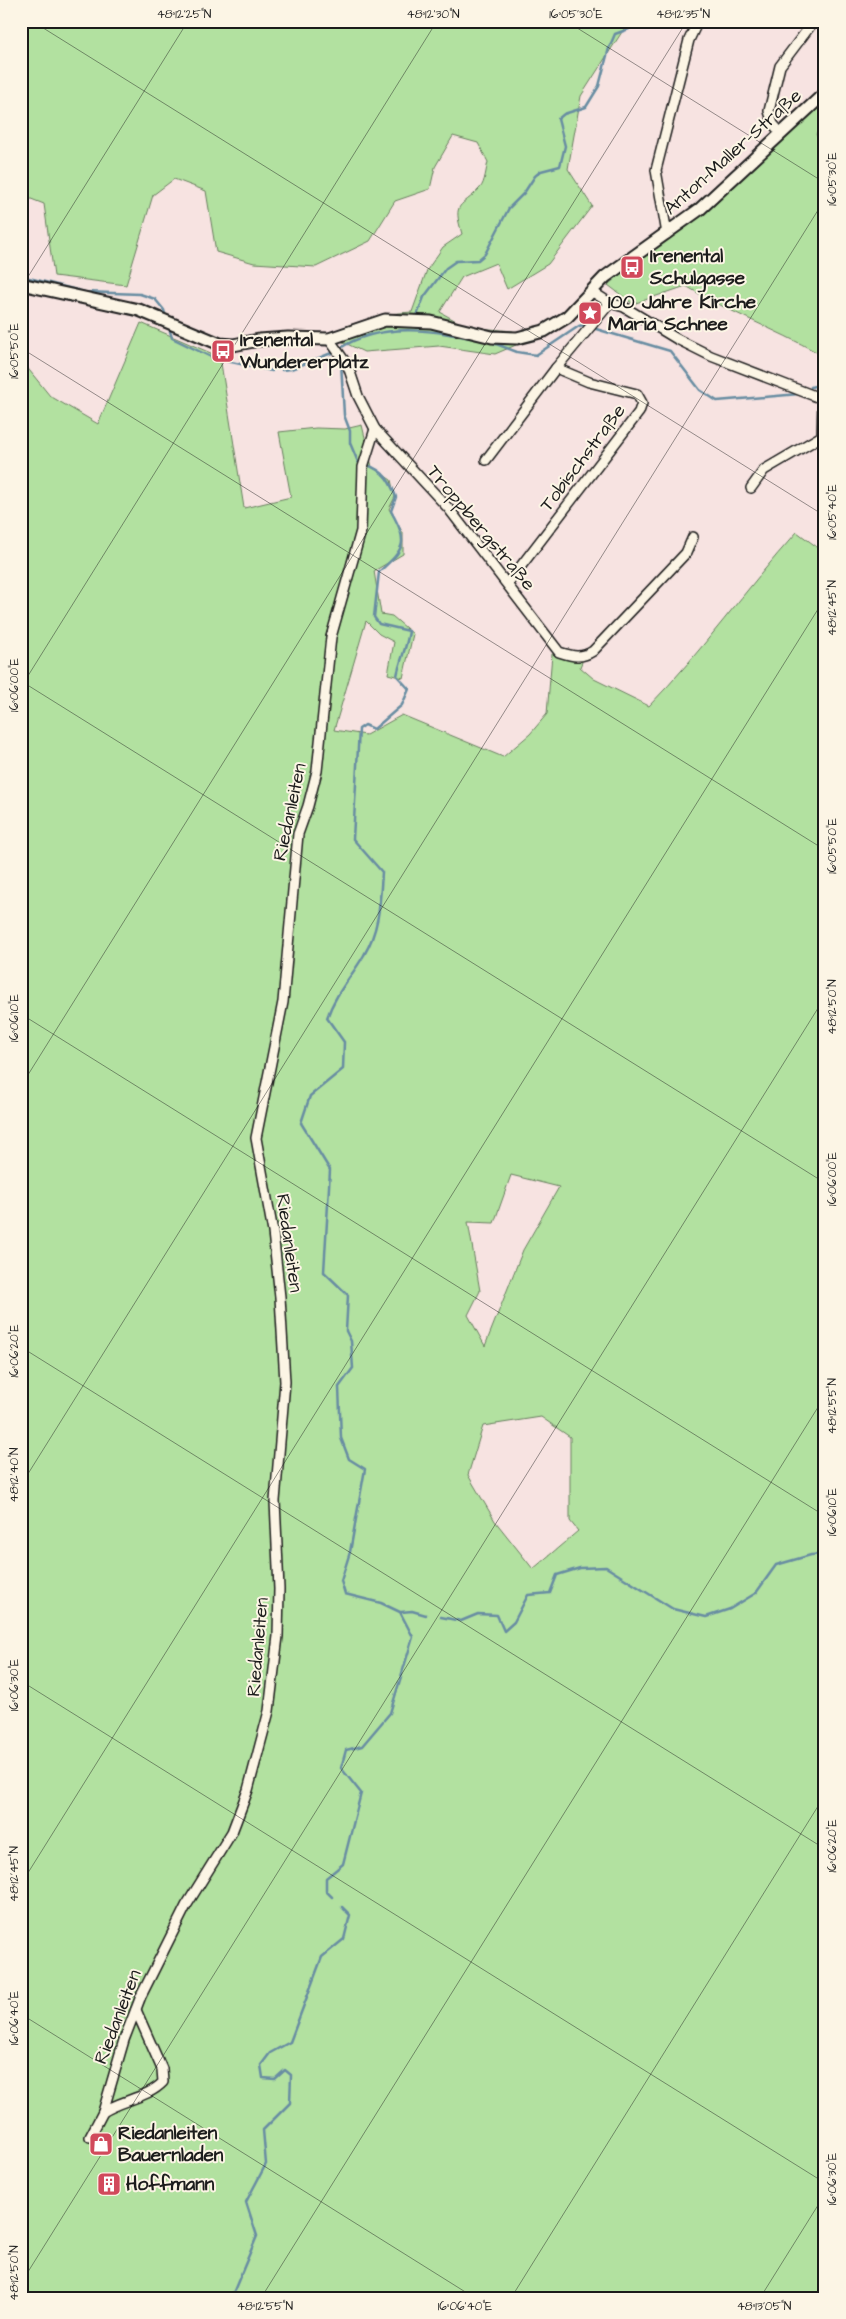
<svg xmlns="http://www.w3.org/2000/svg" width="846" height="2319" font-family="'Architects Daughter',sans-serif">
<rect width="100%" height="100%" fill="#f7e3e1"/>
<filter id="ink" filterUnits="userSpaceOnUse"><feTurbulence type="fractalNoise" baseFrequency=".02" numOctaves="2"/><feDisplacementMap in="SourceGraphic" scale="10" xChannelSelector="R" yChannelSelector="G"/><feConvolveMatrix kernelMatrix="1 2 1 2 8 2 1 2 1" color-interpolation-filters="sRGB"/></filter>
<g filter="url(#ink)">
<g fill="#b2e1a0" stroke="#677e5e" fill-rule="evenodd">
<path d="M21,21H629L581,96L568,169L592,206L548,264L507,289L496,263L462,277L440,312L467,327L513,331L516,345L495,354L439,346L364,352L328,335L387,314L412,312L427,270L443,247L462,234C452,200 461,209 480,188C485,183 486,169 488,162L478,143L453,136L435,167L430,189L395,201L370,241L316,267L254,263L216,252L206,191L174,179L153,195L126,285L54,276L44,204L21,195Z"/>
<path d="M825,84V124L816,134L825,155V392L818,394V353C775,329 728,312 686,286L633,304L608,285Z"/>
<path d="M141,323L220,357L244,508L291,497L279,432L316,428L345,429L362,425L372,467L391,480L395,497L389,509L403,533V554L374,571L381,614L392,616L413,634L403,678L388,674L394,642L379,634L366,621L334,730L366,735L402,715L503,757L530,734L547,714L552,654L582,662L580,667L594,679L649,706C702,652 746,588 797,532L825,553V2298H21V360L50,396L98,424ZM511,1175L559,1187L523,1250L485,1346L468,1315L480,1291L468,1222L494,1223ZM541,1417L570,1437V1521L578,1531L533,1569L495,1521L468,1475L483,1426Z"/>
</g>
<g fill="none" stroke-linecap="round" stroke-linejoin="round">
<g stroke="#688da2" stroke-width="2.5">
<polyline points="21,276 85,292 140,294 155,299 164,310 166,318"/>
<polyline points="416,318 424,297 446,268 456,261 478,260 485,254 509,208 524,193 535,176 541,171 560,166 565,146 558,119 564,114 586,107 599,86 609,48 615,34 629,29 634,21"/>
<polyline points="169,328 172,338 213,358 272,371"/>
<polyline points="596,329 670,351 700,390 717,401 799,394"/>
<polyline points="491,342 517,352 536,355 579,326 587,324"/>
<path d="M339,349C383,320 437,331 486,341"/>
<polyline points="282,370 291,369 334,352"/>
<polyline points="811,387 825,383"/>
<polyline points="401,1612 412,1611 426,1615"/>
<polyline points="441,1617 461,1621 478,1614 497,1615 504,1631 514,1622 528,1595 550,1593 557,1575 580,1568 606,1567 673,1609 706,1617 730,1609 756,1593 776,1565 811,1555 825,1554"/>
<path d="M332,1897L326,1891V1878L343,1864L361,1793L341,1768L346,1750L362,1746L390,1713L413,1637L400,1612L381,1603L345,1594L341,1581L350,1552L365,1469L349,1459L341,1438L339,1387L353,1368L351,1341L346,1331L348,1295L324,1272L330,1170L301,1123L310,1096L343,1069L344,1042L327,1018C335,994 352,976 364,955C380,929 380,901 382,872L353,839L359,729L365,725L374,729L402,705L409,689L397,676C400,660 407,647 409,631L379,624L374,617L379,572C405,548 409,544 391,511L396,497C388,475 380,468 358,462L350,443V431L344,415L341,362"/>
<polyline points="231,2298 257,2236 246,2202 266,2164 263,2130 290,2103 291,2075 285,2070 275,2079 263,2078 261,2065 270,2053 290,2042 322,1957 344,1939 350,1915 342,1907"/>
</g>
<g stroke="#1c1c1c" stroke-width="12">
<g id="minor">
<polyline points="781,133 773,124 769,111 780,66 814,21"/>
<polyline points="667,234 656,170 689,40 698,21"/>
<polyline points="591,291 610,303 624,307 677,339 711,356 825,400"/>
<path d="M329,339L348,366L358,396L375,429L449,509L559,652C572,656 581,659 593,651L686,553L693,537"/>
<polyline points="486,460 556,368"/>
<polyline points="751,488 764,470 822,436 823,399"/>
<polyline points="508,583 639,412 642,403 637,394 589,382 556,368 610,303"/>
<path d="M103,2112C121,2100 148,2098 163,2082L162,2069L136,2010"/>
<polyline points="90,2137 103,2112 124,2040 141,1996 186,1906 232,1832 248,1790 269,1711 278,1636 279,1589 275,1501 285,1382 280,1297 273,1232 256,1138 283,1002 298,834 308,806 317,771 331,637 361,531 363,467 375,429"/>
</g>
</g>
<g stroke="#1c1c1c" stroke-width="15">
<polyline id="tertiary" points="21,284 139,310 220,344 233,345 259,340 288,338 329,339 385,320 431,322 492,337 517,338 544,331 567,317 605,277 700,209 825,93"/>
</g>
<use href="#minor" stroke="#fcf5e5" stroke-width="9"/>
<use href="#tertiary" stroke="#fcf5e5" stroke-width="11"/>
</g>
</g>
<path fill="none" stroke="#1c1c1c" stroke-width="1" stroke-opacity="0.45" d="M32,21L825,516M566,21L825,183M21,288L188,21M21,348L825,850M21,681L825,1183M21,687L437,21M21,1014L825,1516M21,1086L687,21M21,1347L825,1849M21,1485L825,199M21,1681L825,2183M21,1884L825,598M21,2014L475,2298M21,2283L825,997M261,2298L825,1396M511,2298L825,1795M760,2298L825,2194"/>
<defs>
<g id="bus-square" transform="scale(1.25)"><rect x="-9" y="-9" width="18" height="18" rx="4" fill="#d1495b" stroke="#fcf5e5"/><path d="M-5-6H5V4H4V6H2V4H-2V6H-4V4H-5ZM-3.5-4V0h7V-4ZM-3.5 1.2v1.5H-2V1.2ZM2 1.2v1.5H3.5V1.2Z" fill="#fff"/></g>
<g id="sight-square" transform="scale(1.25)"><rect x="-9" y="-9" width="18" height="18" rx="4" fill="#d1495b" stroke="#fcf5e5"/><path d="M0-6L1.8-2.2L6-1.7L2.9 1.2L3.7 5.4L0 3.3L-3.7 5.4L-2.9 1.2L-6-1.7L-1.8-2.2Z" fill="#fff"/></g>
<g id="shop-square" transform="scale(1.25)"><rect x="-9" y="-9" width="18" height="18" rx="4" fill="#d1495b" stroke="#fcf5e5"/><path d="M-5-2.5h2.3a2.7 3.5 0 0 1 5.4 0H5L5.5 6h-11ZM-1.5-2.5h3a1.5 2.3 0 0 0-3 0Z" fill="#fff"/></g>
<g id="building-square" transform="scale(1.25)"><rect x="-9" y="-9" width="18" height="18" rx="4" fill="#d1495b" stroke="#fcf5e5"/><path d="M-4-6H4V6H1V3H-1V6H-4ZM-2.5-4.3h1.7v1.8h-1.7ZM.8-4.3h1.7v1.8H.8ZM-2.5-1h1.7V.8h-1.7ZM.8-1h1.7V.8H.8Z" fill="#fff"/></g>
</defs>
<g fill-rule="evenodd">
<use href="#bus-square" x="632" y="267"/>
<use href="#sight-square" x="590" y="313"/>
<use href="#bus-square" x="223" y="351"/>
<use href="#shop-square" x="101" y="2144"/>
<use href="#building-square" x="109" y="2184"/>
</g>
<g text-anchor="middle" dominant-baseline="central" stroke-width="4" stroke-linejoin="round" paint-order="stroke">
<g font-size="19" fill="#1c1c1c" stroke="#fcf5e5">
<text transform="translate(733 152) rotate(-42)">Anton-Maller-Straße</text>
<text transform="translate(583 458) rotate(-53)">Tobischstraße</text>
<text transform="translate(481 528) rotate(50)">Troppbergstraße</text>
<text transform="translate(290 812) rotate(-78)">Riedanleiten</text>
<text transform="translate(289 1243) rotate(82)">Riedanleiten</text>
<text transform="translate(258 1647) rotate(-85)">Riedanleiten</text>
<text transform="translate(118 2017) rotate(-69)">Riedanleiten</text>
</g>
<g font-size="19" font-weight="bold" fill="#1c1c1c" stroke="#fcf5e5" text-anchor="start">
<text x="650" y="256">Irenental<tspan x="650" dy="22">Schulgasse</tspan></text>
<text x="608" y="302">100 Jahre Kirche<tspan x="608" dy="22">Maria Schnee</tspan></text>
<text x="240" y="340">Irenental<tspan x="240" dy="22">Wundererplatz</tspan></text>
<text x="118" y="2133">Riedanleiten<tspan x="118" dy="22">Bauernladen</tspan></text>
<text x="126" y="2184">Hoffmann</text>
</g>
</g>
<rect width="846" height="2319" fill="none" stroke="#fcf5e5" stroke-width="55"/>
<rect x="28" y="28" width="790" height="2264" fill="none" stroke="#1c1c1c" stroke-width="2"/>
<g font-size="12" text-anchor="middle" fill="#1c1c1c">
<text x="184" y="18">48°12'25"N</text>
<text x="433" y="18">48°12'30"N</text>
<text x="576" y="18">16°05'30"E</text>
<text x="683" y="18">48°12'35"N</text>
<text transform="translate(832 179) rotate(-90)" y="4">16°05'30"E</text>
<text transform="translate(14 351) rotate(-90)" y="4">16°05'50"E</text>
<text transform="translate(832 512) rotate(-90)" y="4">16°05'40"E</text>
<text transform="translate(832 608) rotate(-90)" y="4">48°12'45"N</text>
<text transform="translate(14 685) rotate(-90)" y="4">16°06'00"E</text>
<text transform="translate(832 846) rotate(-90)" y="4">16°05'50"E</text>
<text transform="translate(832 1007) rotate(-90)" y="4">48°12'50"N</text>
<text transform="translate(14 1018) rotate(-90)" y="4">16°06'10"E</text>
<text transform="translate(832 1179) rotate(-90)" y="4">16°06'00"E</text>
<text transform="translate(14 1351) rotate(-90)" y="4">16°06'20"E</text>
<text transform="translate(832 1406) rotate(-90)" y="4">48°12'55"N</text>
<text transform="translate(14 1475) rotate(-90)" y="4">48°12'40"N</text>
<text transform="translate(832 1512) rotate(-90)" y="4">16°06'10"E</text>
<text transform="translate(14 1685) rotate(-90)" y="4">16°06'30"E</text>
<text transform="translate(832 1846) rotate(-90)" y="4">16°06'20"E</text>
<text transform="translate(14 1874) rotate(-90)" y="4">48°12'45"N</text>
<text transform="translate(14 2018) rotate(-90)" y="4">16°06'40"E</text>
<text transform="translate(832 2179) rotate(-90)" y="4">16°06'30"E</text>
<text transform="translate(14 2273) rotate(-90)" y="4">48°12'50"N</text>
<text x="265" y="2310">48°12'55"N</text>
<text x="465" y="2310">16°06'40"E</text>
<text x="764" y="2310">48°13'05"N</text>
</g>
</svg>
